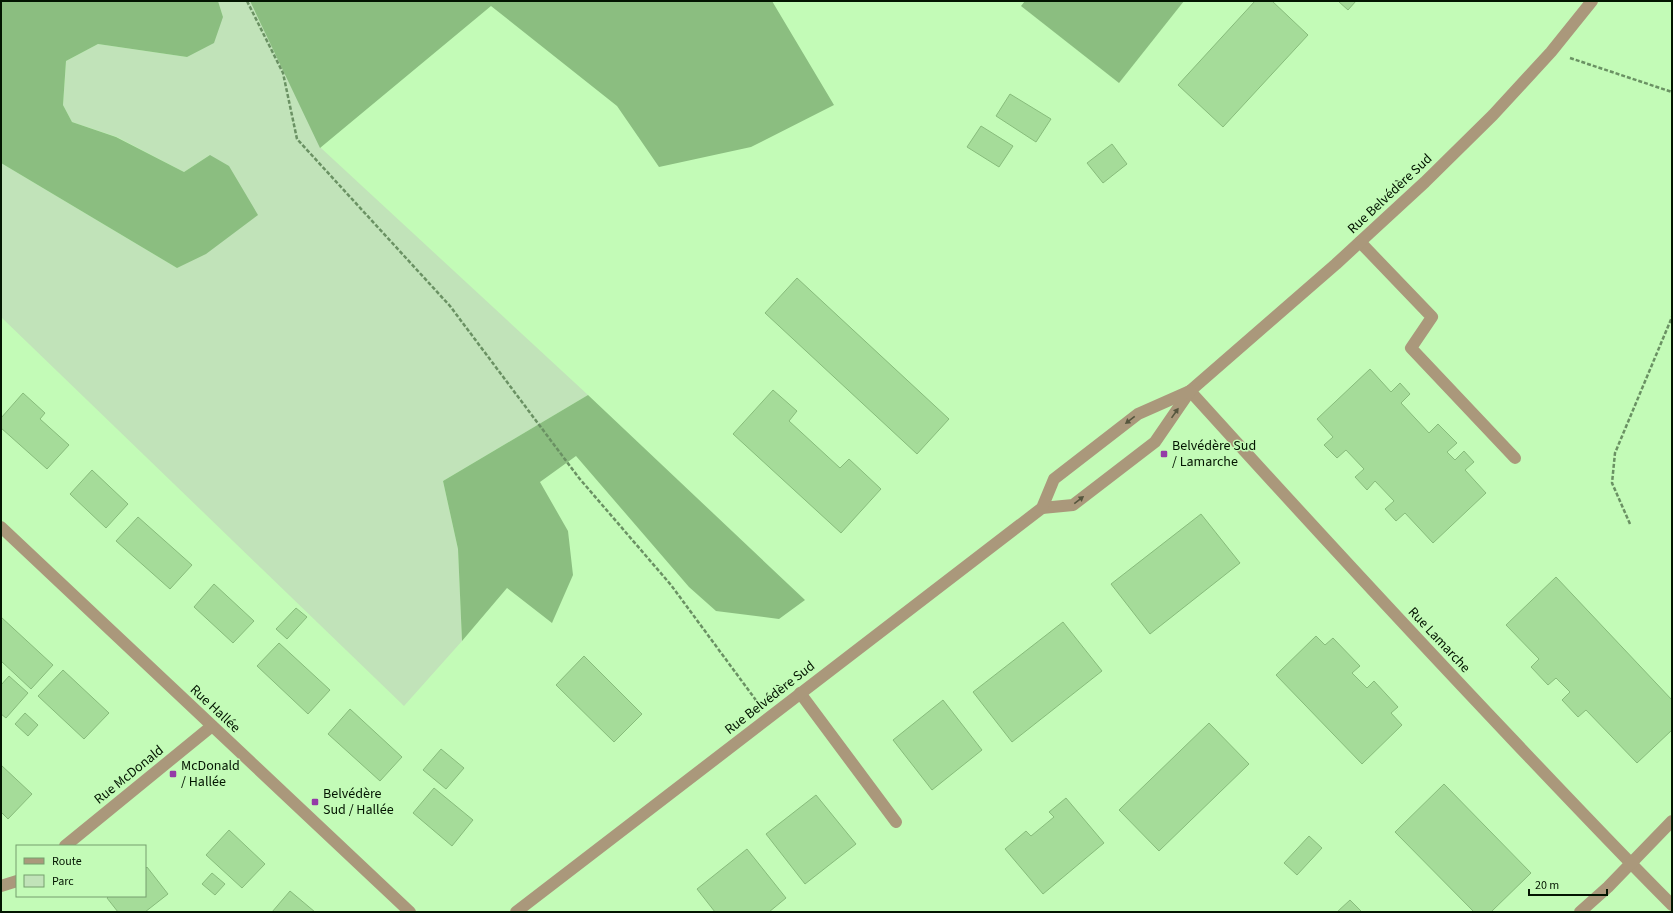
<svg xmlns="http://www.w3.org/2000/svg" width="1673" height="913" font-family="'Source Sans 3',sans-serif">
<rect width="100%" height="100%" fill="#c3fbb7"/>
<polygon fill="#c1e3b9" points="218,1 250,1 321,148 588,395 443,481 458,549 462,641 404,706 1,317 1,163 177,268 210,155 184,172 117,137 72,122 63,105 66,61 98,44 187,57 223,17"/>
<g fill="#8bbe80">
<polygon points="1,1 218,1 223,17 214,43 187,57 98,44 66,61 63,105 72,122 116,137 184,172 210,155 229,166 258,215 206,254 177,268 1,163"/>
<polygon points="250,1 772,1 834,105 751,147 659,167 617,106 491,6 320,148"/>
<polygon points="1025,1 1184,1 1119,83 1021,6"/>
<polygon points="588,395 805,600 779,619 716,611 689,587 576,456 540,482 568,531 573,575 552,623 507,588 462,641 458,549 443,481"/>
</g>
<g fill="#a5dc99" stroke="#87bc7b">
<polygon points="1255,1 1272,1 1308,35 1223,127 1178,85"/>
<polygon points="1338,1 1356,1 1348,10"/>
<polygon points="1010,94 1051,119 1036,142 996,116"/>
<polygon points="981,126 1013,146 999,167 967,147"/>
<polygon points="1112,144 1127,164 1103,183 1087,163"/>
<polygon points="797,278 949,419 917,454 765,313"/>
<polygon points="1370,369 1391,392 1400,383 1410,394 1401,403 1429,433 1438,424 1457,443 1447,452 1455,460 1464,451 1474,462 1465,470 1486,493 1433,543 1405,513 1396,521 1385,509 1394,501 1375,481 1367,490 1355,477 1364,469 1346,450 1337,458 1324,445 1333,437 1317,419"/>
<polygon points="773,390 797,411 789,421 840,468 849,459 881,489 841,533 733,434"/>
<polygon points="23,393 45,413 40,419 69,445 47,469 1,428 1,418"/>
<polygon points="92,470 128,504 106,528 70,494"/>
<polygon points="1201,514 1240,563 1150,634 1111,584"/>
<polygon points="138,517 192,565 170,589 116,541"/>
<polygon points="1556,577 1672,700 1672,730 1637,763 1586,710 1578,717 1562,700 1570,692 1556,678 1548,685 1531,667 1539,659 1506,625"/>
<polygon points="214,584 254,621 233,643 194,607"/>
<polygon points="296,608 307,617 287,639 276,629"/>
<polygon points="1,617 53,665 31,689 1,661"/>
<polygon points="1063,622 1102,671 1012,742 973,692"/>
<polygon points="1316,636 1325,645 1333,638 1360,666 1352,673 1367,688 1374,681 1398,707 1391,713 1402,725 1362,764 1276,675"/>
<polygon points="279,643 330,690 308,714 257,666"/>
<polygon points="584,656 642,714 614,742 556,685"/>
<polygon points="63,670 109,713 84,739 38,696"/>
<polygon points="9,676 28,693 6,718 1,714 1,685"/>
<polygon points="943,700 982,750 932,790 893,740"/>
<polygon points="350,709 402,757 380,781 328,734"/>
<polygon points="25,713 38,725 28,736 15,724"/>
<polygon points="1209,723 1249,764 1159,851 1119,810"/>
<polygon points="441,749 464,768 446,789 423,770"/>
<polygon points="1,765 32,794 8,819 1,812"/>
<polygon points="1444,784 1531,873 1491,912 1474,912 1395,832"/>
<polygon points="434,788 473,820 452,846 413,813"/>
<polygon points="816,795 856,844 805,884 766,834"/>
<polygon points="1066,798 1104,843 1043,894 1005,849 1026,831 1031,836 1054,817 1049,812"/>
<polygon points="229,830 265,864 242,888 206,855"/>
<polygon points="1309,836 1322,848 1297,875 1284,863"/>
<polygon points="747,849 786,898 769,912 715,912 697,889"/>
<polygon points="147,867 168,894 145,912 118,912 107,898 109,896 145,896 145,869"/>
<polygon points="212,873 225,884 215,895 202,884"/>
<polygon points="290,891 315,912 272,912"/>
<polygon points="1350,900 1362,912 1337,912"/>
</g>
<g fill="none" stroke-linecap="round" stroke-linejoin="round">
<g stroke="#6a9163" stroke-width="2.5" stroke-dasharray="4 2" stroke-linecap="butt">
<polyline points="247,1 283,73 297,139 450,306 579,478 671,585 758,703"/>
<polyline points="1570,58 1672,92"/>
<polyline points="1630,524 1612,483 1615,453 1672,317"/>
</g>
<g stroke="#aa987b" stroke-width="12">
<polyline points="1360,242 1432,317 1411,348 1515,458"/>
<path d="M1190,391C1296,508 1403,624 1512,739C1565,795 1618,851 1672,905"/>
<polyline points="1042,508 1073,505 1155,442 1190,391 1336,264 1425,182 1493,115 1551,52 1592,1"/>
<polyline points="1,527 410,912"/>
<polyline points="800,693 896,822"/>
<polyline points="65,846 212,726"/>
<polyline points="1,886 17,881"/>
<polyline points="516,912 1042,508 1054,479 1138,414 1190,391"/>
<polyline points="1580,912 1608,887 1672,821"/>
</g>
</g>
<defs><path id="oneway-solid" d="M-6-.8H1V-3.2L6.5 0L1 3.2V.8H-6Z"/></defs>
<g fill="#56563e">
<use href="#oneway-solid" transform="translate(1175 413) rotate(-55)"/>
<use href="#oneway-solid" transform="translate(1130 420) rotate(142)"/>
<use href="#oneway-solid" transform="translate(1079 500) rotate(-38)"/>
</g>
<g fill="#943ba7" stroke="#c3fbb7" stroke-width="1.5">
<rect x="1160" y="450" width="8" height="8" rx="2"/>
<rect x="169" y="770" width="8" height="8" rx="2"/>
<rect x="311" y="798" width="8" height="8" rx="2"/>
</g>
<g text-anchor="middle" dominant-baseline="central" stroke-width="3" stroke-linejoin="round" paint-order="stroke">
<g font-size="14" fill="#031501" stroke="#c3fbb7">
<text transform="translate(1390 194) rotate(-43)">Rue Belvédère Sud</text>
<text transform="translate(1439 640) rotate(47)">Rue Lamarche</text>
<text transform="translate(770 698) rotate(-38)">Rue Belvédère Sud</text>
<text transform="translate(215 709) rotate(43)">Rue Hallée</text>
<text transform="translate(129 775) rotate(-39)">Rue McDonald</text>
</g>
<g font-size="14" fill="#031501" stroke="#c3fbb7" text-anchor="start">
<text x="1172" y="446">Belvédère Sud<tspan x="1172" dy="16">/ Lamarche</tspan></text>
<text x="181" y="766">McDonald<tspan x="181" dy="16">/ Hallée</tspan></text>
<text x="323" y="794">Belvédère<tspan x="323" dy="16">Sud / Hallée</tspan></text>
</g>
</g>
<rect width="1673" height="913" fill="none" stroke="#031501" stroke-width="4"/>
<rect x="16" y="845" width="130" height="52" fill="#c3fbb7" stroke="#769f6e"/>
<rect x="24" y="858" width="20" height="6" fill="#aa987b" stroke="#769f6e"/>
<text x="52" y="865" font-size="12" fill="#031501">Route</text>
<rect x="24" y="875" width="20" height="12" fill="#c1e3b9" stroke="#769f6e"/>
<text x="52" y="885" font-size="12" fill="#031501">Parc</text>
<path d="M1529 889v6h78v-6" fill="none" stroke="#031501" stroke-width="2"/>
<text x="1535" y="889" font-size="12" fill="#031501" stroke="#c3fbb7" stroke-width="3" paint-order="stroke">20 m</text>
</svg>
